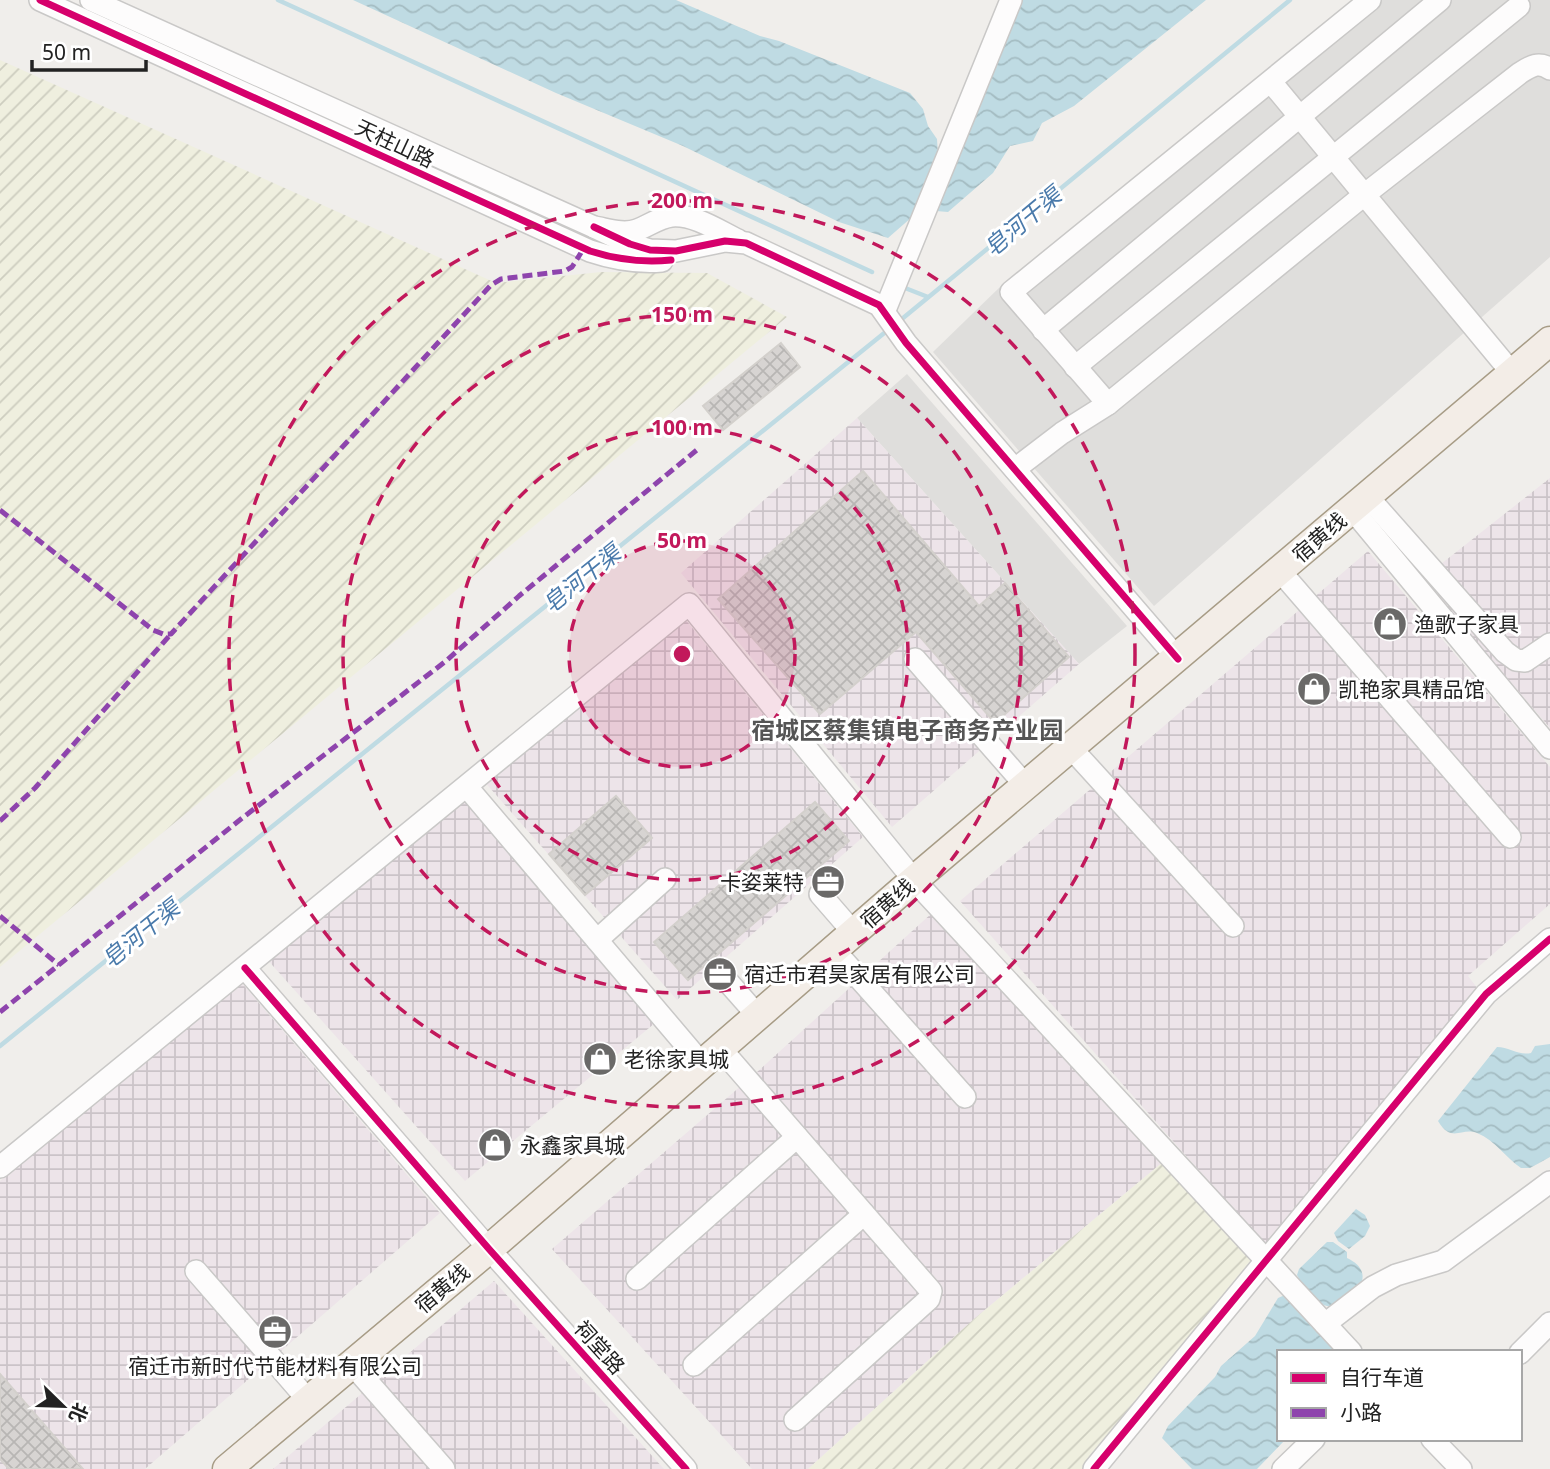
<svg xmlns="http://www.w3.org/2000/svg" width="1550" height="1469" font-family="'Noto Sans','Noto Sans SC',sans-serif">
<defs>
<pattern id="industrial-grid" width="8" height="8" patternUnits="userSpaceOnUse" patternTransform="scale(1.75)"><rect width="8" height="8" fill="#ede4e9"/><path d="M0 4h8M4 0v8" fill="none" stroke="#cbc3c8"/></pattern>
<pattern id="farmland-furrows" width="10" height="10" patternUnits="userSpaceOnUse" patternTransform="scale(1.75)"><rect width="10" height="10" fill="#efefdf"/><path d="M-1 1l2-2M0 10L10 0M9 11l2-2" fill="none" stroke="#cdcdbf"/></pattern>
<pattern id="water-waves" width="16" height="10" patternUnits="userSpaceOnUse" patternTransform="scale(1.75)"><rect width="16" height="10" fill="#bfdbe3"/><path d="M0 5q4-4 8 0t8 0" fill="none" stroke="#a4bcc2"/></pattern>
<pattern id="building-cross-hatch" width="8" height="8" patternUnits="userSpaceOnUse" patternTransform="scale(1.75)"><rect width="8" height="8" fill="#d7d4d2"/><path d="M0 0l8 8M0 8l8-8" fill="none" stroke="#b8b6b4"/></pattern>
</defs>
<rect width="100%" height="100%" fill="#f0eeeb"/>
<g fill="#dfdedc">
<polygon points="1357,0 1550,0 1550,257 1154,606 933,352 1002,285"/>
<polygon points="907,374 1127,626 1079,664 857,418"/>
</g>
<g fill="url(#industrial-grid)">
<polygon points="857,418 1079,664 892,827 681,573"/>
<polygon points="1550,478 1550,728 1422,579"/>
<polygon points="1368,551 1550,767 1550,904 1468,976 1478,989 1267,1247 960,901"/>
<polygon points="685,619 863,837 677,1000 482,779"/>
<polygon points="459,795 655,1023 465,1181 265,957"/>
<polygon points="932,913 1163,1162 974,1319 808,1469 752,1469 552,1249 757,1072"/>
<polygon points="240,981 440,1213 145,1469 0,1469 0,1181"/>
<polygon points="494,1281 664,1469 273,1469"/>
</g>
<g fill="url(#farmland-furrows)">
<polygon points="0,60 496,283 601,272 707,273 787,317 0,967"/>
<polygon points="1163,1162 1262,1261 1087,1469 808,1469 974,1319"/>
</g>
<g fill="url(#water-waves)">
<polygon points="353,0 676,0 760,36 779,41 910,93 923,109 928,126 937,139 938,155 912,217 888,238 839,222 683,146 556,93"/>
<polygon points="1017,0 1206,0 1074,106 1042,123 1033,141 1010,146 993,173 948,212 936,211"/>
<path d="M1550,1044V1157L1530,1168H1521C1505,1157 1496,1141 1477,1133C1461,1127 1452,1144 1438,1121L1497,1047C1509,1047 1519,1056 1531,1053L1535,1046Z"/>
<polygon points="1356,1209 1365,1215 1370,1226 1365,1236 1349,1249 1338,1241 1334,1233"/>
<path d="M1327,1242H1333L1347,1252V1258C1384,1275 1346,1309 1327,1306C1320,1305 1314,1297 1310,1292C1305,1287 1300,1282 1297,1275L1299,1269Z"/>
<polygon points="1285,1295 1343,1352 1279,1352 1279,1439 1286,1439 1257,1469 1192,1469 1162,1438 1168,1426 1215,1377 1221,1366 1255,1336 1278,1298"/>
</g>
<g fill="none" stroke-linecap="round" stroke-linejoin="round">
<g stroke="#bfdbe3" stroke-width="4.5">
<polyline points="278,0 872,272"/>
<polyline points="900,286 928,297"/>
<polyline points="897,323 1290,0"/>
<polyline points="0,1046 888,330"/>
</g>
</g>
<g fill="url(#building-cross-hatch)" stroke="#d3d0cc" stroke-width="2">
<polygon points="781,343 800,367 723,430 703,406"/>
<polygon points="863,471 979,606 1005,583 1069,657 995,723 916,632 820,714 718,599"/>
<polygon points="616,796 652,838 585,895 549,854"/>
<polygon points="815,802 849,841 688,980 654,942"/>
<polygon points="0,1374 83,1469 9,1469 0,1459"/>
</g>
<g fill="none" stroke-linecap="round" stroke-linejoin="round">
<g stroke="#c9c8c7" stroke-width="24">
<g id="minor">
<path d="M40,0L590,251C614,259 637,263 662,261"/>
<path d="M91,0L594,227C607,229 623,235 637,230C648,226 660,217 672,216C694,214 719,231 738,240"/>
<polyline points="1271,82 1512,373"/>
<polyline points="594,227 630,244 650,250 676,251 725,241 746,243 879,305 906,343 1178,659"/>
<polyline points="885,310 1011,0"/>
<polyline points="1043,330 1440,0"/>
<polyline points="1075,367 1519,6"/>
<polyline points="1108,404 1011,292 1370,0"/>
<path d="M1015,469L1062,433L1108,404L1364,195L1520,73C1531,66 1539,61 1550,69"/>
<polyline points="1367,496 1505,652 1516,660 1525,661 1550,644"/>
<polyline points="1352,509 1550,748"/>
<polyline points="1280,571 1510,837"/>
<polyline points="915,659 1026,786"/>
<polyline points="1071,748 1233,926"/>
<polyline points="467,787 702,1064"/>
<polyline points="820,894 853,932"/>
<polyline points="597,940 665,879"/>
<polyline points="834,950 965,1097"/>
<polyline points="245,968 489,1249 686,1469"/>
<polyline points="728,982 758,1016"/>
<polyline points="720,1048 931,1291 929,1299 795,1420"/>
<polyline points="0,1167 689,604 914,880 1351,1352"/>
<polyline points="196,1271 308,1400"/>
<polyline points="637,1279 797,1137"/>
<polyline points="1325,1324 1373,1287 1396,1275 1443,1261 1550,1182"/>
<polyline points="1520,1353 1550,1323"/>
<polyline points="352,1364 444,1469"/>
<polyline points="694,1365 864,1214"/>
<polyline points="1432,1439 1461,1469"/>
<polyline points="1094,1469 1486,994 1550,939"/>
<polyline points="1283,1469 1314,1439"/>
</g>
</g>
<g stroke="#a79c86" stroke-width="31">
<polyline id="major" points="227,1469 489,1249 914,880 1550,341"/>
</g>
<use href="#minor" stroke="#fdfcfc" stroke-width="21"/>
<use href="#major" stroke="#f3ede7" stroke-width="28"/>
<g stroke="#8e44ad" stroke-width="5" stroke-dasharray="10 5" stroke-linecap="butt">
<polyline points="0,510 153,630 163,634 171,634 491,285 501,279 565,271 572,267 584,248"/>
<polyline points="0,821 35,788 171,634"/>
<polyline points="0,916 59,965"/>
<polyline points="0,1012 241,819 446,661 519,596 698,449"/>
</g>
<g stroke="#fff" stroke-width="11">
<g id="cycleway">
<path d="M40,0L590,251C618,260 642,263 671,260"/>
<polyline points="594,227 630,244 650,250 676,251 725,241 746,243 879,305 906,343 1178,659"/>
<polyline points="245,968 489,1249 686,1469"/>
<polyline points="1094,1469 1486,994 1550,939"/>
</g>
</g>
<use href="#cycleway" stroke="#d6006c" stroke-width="7"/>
</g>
<circle cx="682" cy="654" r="113" fill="#c2185b" fill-opacity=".12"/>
<g fill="none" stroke="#c2185b" stroke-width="3.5" stroke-dasharray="12 9">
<circle cx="682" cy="654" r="113"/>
<circle cx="682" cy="654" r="226"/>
<circle cx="682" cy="654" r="339"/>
<circle cx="682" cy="654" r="453"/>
</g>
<defs>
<g id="shop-disc" transform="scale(1.75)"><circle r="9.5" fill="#6a6968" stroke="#fff"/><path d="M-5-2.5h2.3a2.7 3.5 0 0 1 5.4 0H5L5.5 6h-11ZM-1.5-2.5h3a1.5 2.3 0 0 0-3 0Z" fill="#fff"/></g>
<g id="office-disc" transform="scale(1.75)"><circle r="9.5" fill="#6a6968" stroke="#fff"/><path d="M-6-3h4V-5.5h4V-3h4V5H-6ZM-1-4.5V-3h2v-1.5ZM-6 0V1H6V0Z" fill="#fff"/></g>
</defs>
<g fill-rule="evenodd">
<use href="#shop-disc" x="1390" y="624"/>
<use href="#shop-disc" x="1314" y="689"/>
<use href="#office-disc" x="828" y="882"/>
<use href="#office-disc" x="720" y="974"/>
<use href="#shop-disc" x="600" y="1059"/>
<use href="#shop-disc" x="495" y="1145"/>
<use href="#office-disc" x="275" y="1332"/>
</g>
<g text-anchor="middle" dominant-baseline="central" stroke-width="6" stroke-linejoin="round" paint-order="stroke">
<g font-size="21" fill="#222" stroke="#fff">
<text transform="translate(395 143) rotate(25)">天柱山路</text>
<text transform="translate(1319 537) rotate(-41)">宿黄线</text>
<text transform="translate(887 903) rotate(-41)">宿黄线</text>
<text transform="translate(442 1288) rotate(-40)">宿黄线</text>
<text transform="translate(600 1347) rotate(48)">祠堂路</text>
</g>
<g font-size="21" fill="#222" stroke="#fff" text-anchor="start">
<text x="1414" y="624">渔歌子家具</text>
<text x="1338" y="689">凯艳家具精品馆</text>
<text x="804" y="882" text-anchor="end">卡姿莱特</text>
<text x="744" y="974">宿迁市君昊家居有限公司</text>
<text x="624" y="1059">老徐家具城</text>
<text x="520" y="1145">永鑫家具城</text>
<text x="275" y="1366" text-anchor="middle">宿迁市新时代节能材料有限公司</text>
</g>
<g font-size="23" font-style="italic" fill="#4a7aab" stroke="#fff">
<text transform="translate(1022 221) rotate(-40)">皂河干渠</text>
<text transform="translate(581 578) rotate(-39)">皂河干渠</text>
<text transform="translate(140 933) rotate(-39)">皂河干渠</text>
</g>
<g font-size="24" font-weight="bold" fill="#555" stroke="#fff">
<text x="907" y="729">宿城区蔡集镇电子商务产业园</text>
</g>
</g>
<circle cx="682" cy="654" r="10" fill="#c2185b" stroke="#fff" stroke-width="3.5"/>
<g font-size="21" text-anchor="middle" font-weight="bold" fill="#c2185b" stroke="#fff" stroke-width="6" stroke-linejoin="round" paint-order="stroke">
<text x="682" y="208">200 m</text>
<text x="682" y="322">150 m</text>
<text x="682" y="435">100 m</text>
<text x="682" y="548">50 m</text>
</g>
<rect x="1277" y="1350" width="245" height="91" fill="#ffffff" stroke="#a7a7a7" stroke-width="2"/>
<rect x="1291" y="1373" width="35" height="10" fill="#d6006c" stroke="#a7a7a7" stroke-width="2"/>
<text x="1340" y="1385" font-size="21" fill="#222222">自行车道</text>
<rect x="1291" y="1408" width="35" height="10" fill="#8e44ad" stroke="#a7a7a7" stroke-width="2"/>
<text x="1340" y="1420" font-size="21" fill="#222222">小路</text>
<g transform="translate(63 1406) rotate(113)" stroke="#ffffff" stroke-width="5" paint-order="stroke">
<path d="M0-5L12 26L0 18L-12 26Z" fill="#222222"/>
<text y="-10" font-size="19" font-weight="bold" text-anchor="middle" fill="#222222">北</text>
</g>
<path d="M32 60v10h114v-10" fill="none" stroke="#222222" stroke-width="3.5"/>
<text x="42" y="60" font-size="21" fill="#222222" stroke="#ffffff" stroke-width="5" paint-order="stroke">50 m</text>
</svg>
